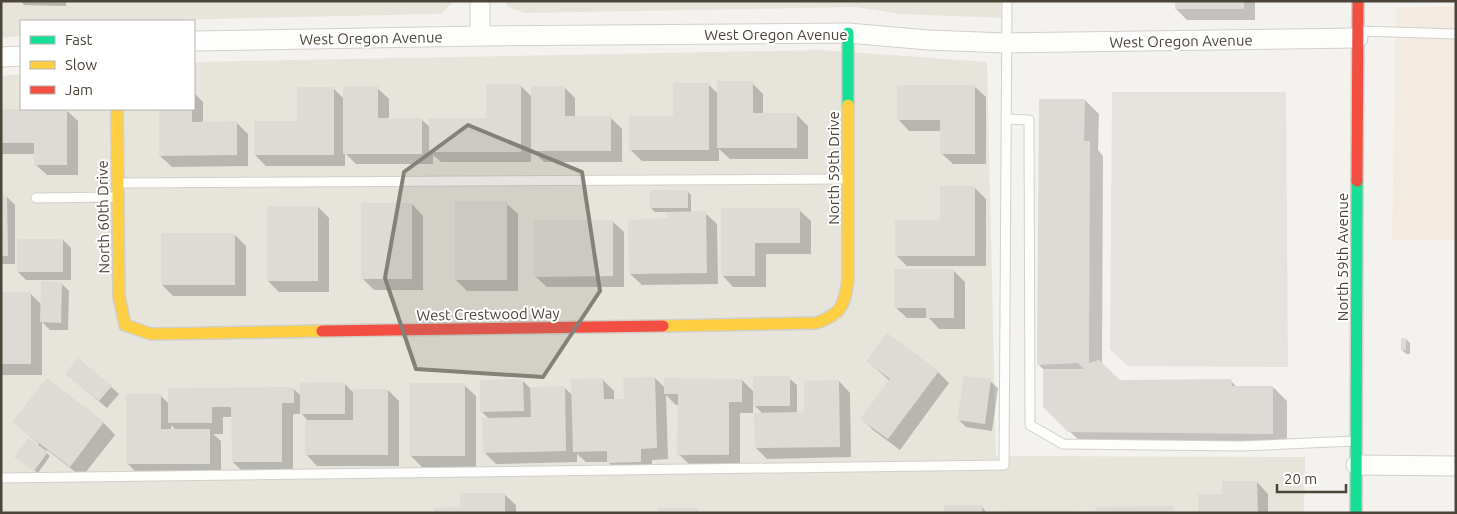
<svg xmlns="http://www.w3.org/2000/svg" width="1457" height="514" font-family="Ubuntu,sans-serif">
<rect width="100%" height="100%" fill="#f4f2ee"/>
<g fill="#e7e4dc">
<polygon points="1,1 454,1 442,13 433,14 129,21 21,21 21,36 1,38"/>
<polygon points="506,1 1007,1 1007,18 901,14 856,7 524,13 507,6"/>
<polygon points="822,50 987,62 996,456 1305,457 1304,513 1,513 1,76 21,74 21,109 194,109 194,62"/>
</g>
<polygon fill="#f3ebdf" points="1456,6 1456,240 1392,240 1396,7"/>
<polygon fill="#e6e3df" points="1112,92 1286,92 1288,367 1128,366 1110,350"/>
<g fill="#0003" fill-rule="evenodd">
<polygon points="21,1 66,1 66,6 24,5"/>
<polygon points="1176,1 1255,1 1255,20 1187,20 1176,9"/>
<polygon points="752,83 763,94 763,115 797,115 808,126 808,159 730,159 719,149 719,161 642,161 631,150 675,117 708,84 719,95"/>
<polygon points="520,85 532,97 564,87 575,98 575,118 611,118 622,129 622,162 544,162 531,150 531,162 441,162 433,155 433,164 356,164 345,153 345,166 266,166 255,155 299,122 333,88 345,100 377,88 389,99 389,120 422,120 430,127 487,120"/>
<polygon points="974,86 986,97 986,164 953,164 941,153 941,131 909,131 898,119"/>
<polygon points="194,93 203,102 203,123 237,123 248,134 248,166 172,167 160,156 160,109 194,109"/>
<polygon points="1085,100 1099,114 1098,150 1103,156 1102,365 1120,381 1231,381 1237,387 1273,387 1287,401 1287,447 1084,445 1044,407 1045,371 1038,364"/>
<polygon points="1,110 66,110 78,121 78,175 47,175 35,164 35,154 1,154"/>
<polygon points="974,187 986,199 986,266 907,266 896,255 941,221"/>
<polygon points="687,191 691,195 691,213 705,213 717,224 718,284 642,285 630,274 668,220 668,212 655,212 651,208"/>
<polygon points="1,197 7,197 15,205 15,264 1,264"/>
<polygon points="506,203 518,214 518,291 467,291 456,280"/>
<polygon points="412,204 423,216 423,290 374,290 363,279"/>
<polygon points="318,207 329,218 329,292 279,292 268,281"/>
<polygon points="722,210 799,210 811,221 811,254 766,254 766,287 733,287 722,275"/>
<polygon points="612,221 624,232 624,287 547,287 535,276"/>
<polygon points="235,235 246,246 246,296 173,296 162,285"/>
<polygon points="63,240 71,248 71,280 26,280 18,272"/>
<polygon points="954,271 965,282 965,329 939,329 929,318 907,318 895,307"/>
<polygon points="61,283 69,291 68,330 50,330 42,322 42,375 1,375 1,294 31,294 42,305"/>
<polygon points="1406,339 1410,343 1410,354 1406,354 1402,350"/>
<polygon points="867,361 938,372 949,383 900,450 873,430 862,419 890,381"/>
<polygon points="66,374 111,387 119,394 107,408"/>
<polygon points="655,378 665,388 742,380 755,393 789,378 797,385 797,413 806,413 839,381 850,393 851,457 767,459 756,448 763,414 753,404 753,413 740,413 740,465 690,465 679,454 679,405 676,405 666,395 668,459 652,460 652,473 619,473 608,462 586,462 577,454 577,462 496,464 485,453 489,419 481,411 522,380 530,388 564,387 573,396 603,380 614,391 614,400 625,400"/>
<polygon points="47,379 104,423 115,435 82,477 47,450 46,452 50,456 38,473 20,460 39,444 14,422"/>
<polygon points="990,381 998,388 992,431 966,427 959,420"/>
<path d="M344,383L354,393L388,390L399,401V466H317L306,454L309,422L302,414H293V473H244L233,462V417H223V434H213L221,441V475H139L127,463L160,395L169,404L294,389L301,396ZM171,425L176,430H171Z"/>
<polygon points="464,385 476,396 476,467 422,467 411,456"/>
<polygon points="1257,482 1268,494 1268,513 1199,513 1224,496"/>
<polygon points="504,494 516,505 516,513 435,513 462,508"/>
<polygon points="981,506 987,513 945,513"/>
</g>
<g fill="#dedbd6">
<rect x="1175" y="1" width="69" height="8"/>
<polygon points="717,81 753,81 753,113 797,113 797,148 717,148"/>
<polygon points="673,83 709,83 709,150 629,150 629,116 673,116"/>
<polygon points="486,84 521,84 521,152 429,152 429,118 486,118"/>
<polygon points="897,85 975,85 975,154 940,154 940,120 897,120"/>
<polygon points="343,86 378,86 378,118 422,118 422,154 343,154"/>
<polygon points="531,86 565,86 565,116 611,116 611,151 531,151"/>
<polygon points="297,87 334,87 334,155 254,155 254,121 297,121"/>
<polygon points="1039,99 1085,99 1084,141 1090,141 1089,363 1099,360 1120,380 1231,379 1232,386 1273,386 1273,434 1068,432 1043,407 1043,369 1084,369 1078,363 1037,365"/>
<polygon points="1,109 67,109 67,165 34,165 34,143 1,143"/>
<polygon points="159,109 192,109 192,122 237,121 237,155 159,156"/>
<polygon points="940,186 975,186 975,256 895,256 895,220 940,220"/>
<rect x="650" y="190" width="38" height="18"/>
<polygon points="1,196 7,196 8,256 1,256"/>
<rect x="455" y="201" width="52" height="79"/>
<rect x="361" y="203" width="51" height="76"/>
<rect x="267" y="206" width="51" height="75"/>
<polygon points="721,208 800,208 800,243 755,243 755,276 721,276"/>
<polygon points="706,211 707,273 629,274 628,220 667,218 667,212"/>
<polygon points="534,220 613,220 613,276 534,277"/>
<rect x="161" y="233" width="74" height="52"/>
<rect x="17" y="239" width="46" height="33"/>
<polygon points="894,269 954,269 954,318 926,318 926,308 894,308"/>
<polygon points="41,281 62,282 61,323 40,322"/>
<rect x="1" y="292" width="30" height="72"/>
<polygon points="887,333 939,371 888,439 860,419 890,379 866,361"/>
<rect x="1401" y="338" width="5" height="12"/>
<polygon points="78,358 112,386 99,401 65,374"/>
<rect x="753" y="376" width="37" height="30"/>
<polygon points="964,376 991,379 985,424 957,420"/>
<polygon points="655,377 657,448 641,449 641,462 607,463 607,451 573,452 571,379 603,378 604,399 624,399 623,378"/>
<polygon points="47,378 104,422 70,467 12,422"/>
<polygon points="664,378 742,379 742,402 729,402 729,455 677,455 678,394 664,394"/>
<polygon points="523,379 524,411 480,412 480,380"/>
<polygon points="839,380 840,447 755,448 754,413 804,412 804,381"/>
<polygon points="345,382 345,414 300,414 300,383"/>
<rect x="410" y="383" width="55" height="73"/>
<polygon points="565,386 566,451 483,453 482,418 531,417 530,387"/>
<polygon points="294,387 294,403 282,403 282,462 232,462 231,407 212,407 212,423 168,423 168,388"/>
<polygon points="353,389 388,389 388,455 305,455 305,420 353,420"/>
<polygon points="126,394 161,394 161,429 210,429 210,464 126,464"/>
<polygon points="28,438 48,452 34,471 14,457"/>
<polygon points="1222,481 1257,481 1258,513 1198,513 1198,494 1222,494"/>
<polygon points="460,493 505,493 505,513 434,513 434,508 460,507"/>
<rect x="944" y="505" width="38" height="8"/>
<polygon points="1174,506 1174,513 1096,513 1095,507"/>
<rect x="659" y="508" width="39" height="5"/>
<rect x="1004" y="511" width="71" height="2"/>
</g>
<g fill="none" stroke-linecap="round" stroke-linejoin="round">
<g stroke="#d2d0cb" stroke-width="11">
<g id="lane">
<polyline points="1361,31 1456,34"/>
<polyline points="1006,119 1029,120 1030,425 1063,444 1242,446 1354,441"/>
<polyline points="120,183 845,179"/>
<polyline points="36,198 116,197"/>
<polyline points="1,478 1004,465 1007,1"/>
</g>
</g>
<g stroke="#d2d0cb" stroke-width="21">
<g id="street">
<polyline points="480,1 480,36"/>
<polyline points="194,41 480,36 848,33 928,40 1006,43 1358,38"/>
<polyline points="1,57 21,56"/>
<polyline points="1356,465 1456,466"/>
</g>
</g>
<g stroke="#d3cfc5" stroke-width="14">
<g id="fast">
<polyline points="848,33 848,105"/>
<polyline points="1356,513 1357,181"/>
</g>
</g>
<g stroke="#d3cfc5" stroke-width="14">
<g id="slow">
<polyline points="117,109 119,296 125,325 151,334 322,331"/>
<path d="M663,326L816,323C842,314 844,306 848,280V105"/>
</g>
</g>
<g stroke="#d3cfc5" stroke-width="14">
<g id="jam">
<polyline points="1357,181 1358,1"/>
<polyline points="322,331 663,326"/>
</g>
</g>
<use href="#lane" stroke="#fdfdfc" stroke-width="9"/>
<use href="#street" stroke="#fdfdfc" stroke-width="19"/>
<use href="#fast" stroke="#16e098" stroke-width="11"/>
<use href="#slow" stroke="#ffcf43" stroke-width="11"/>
<use href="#jam" stroke="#f24e42" stroke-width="11"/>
</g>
<path fill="#868178" fill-opacity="0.2" stroke="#868178" stroke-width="4" stroke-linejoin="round" d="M468,125L582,172L600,291L543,377L416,369L385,278L404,172Z"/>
<g text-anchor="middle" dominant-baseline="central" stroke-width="4" stroke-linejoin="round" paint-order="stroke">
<g font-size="15" fill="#4b4439" stroke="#fff">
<text x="776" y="34">West Oregon Avenue</text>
<text transform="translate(371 38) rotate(-1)">West Oregon Avenue</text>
<text transform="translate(1181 41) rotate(-1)">West Oregon Avenue</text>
<text transform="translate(833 168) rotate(-90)">North 59th Drive</text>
<text transform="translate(103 217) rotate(-91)">North 60th Drive</text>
<text transform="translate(1342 257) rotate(-90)">North 59th Avenue</text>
<text transform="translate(488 314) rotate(-1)">West Crestwood Way</text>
</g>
</g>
<rect width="1457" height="514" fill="none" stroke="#4b4439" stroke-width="5"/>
<rect x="20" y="20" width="175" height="90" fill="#ffffff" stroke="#b7b4b0"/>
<rect x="30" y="36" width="25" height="8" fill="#16e098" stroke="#b7b4b0"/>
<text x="65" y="45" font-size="15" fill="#4b4439">Fast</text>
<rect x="30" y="61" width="25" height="8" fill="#ffcf43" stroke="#b7b4b0"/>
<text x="65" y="70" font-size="15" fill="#4b4439">Slow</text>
<rect x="30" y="86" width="25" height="8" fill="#f24e42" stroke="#b7b4b0"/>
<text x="65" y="95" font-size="15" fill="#4b4439">Jam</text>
<path d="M1277 484v8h69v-8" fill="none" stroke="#4b4439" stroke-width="2.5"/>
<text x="1284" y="484" font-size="15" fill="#4b4439" stroke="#ffffff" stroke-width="4" paint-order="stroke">20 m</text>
</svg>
